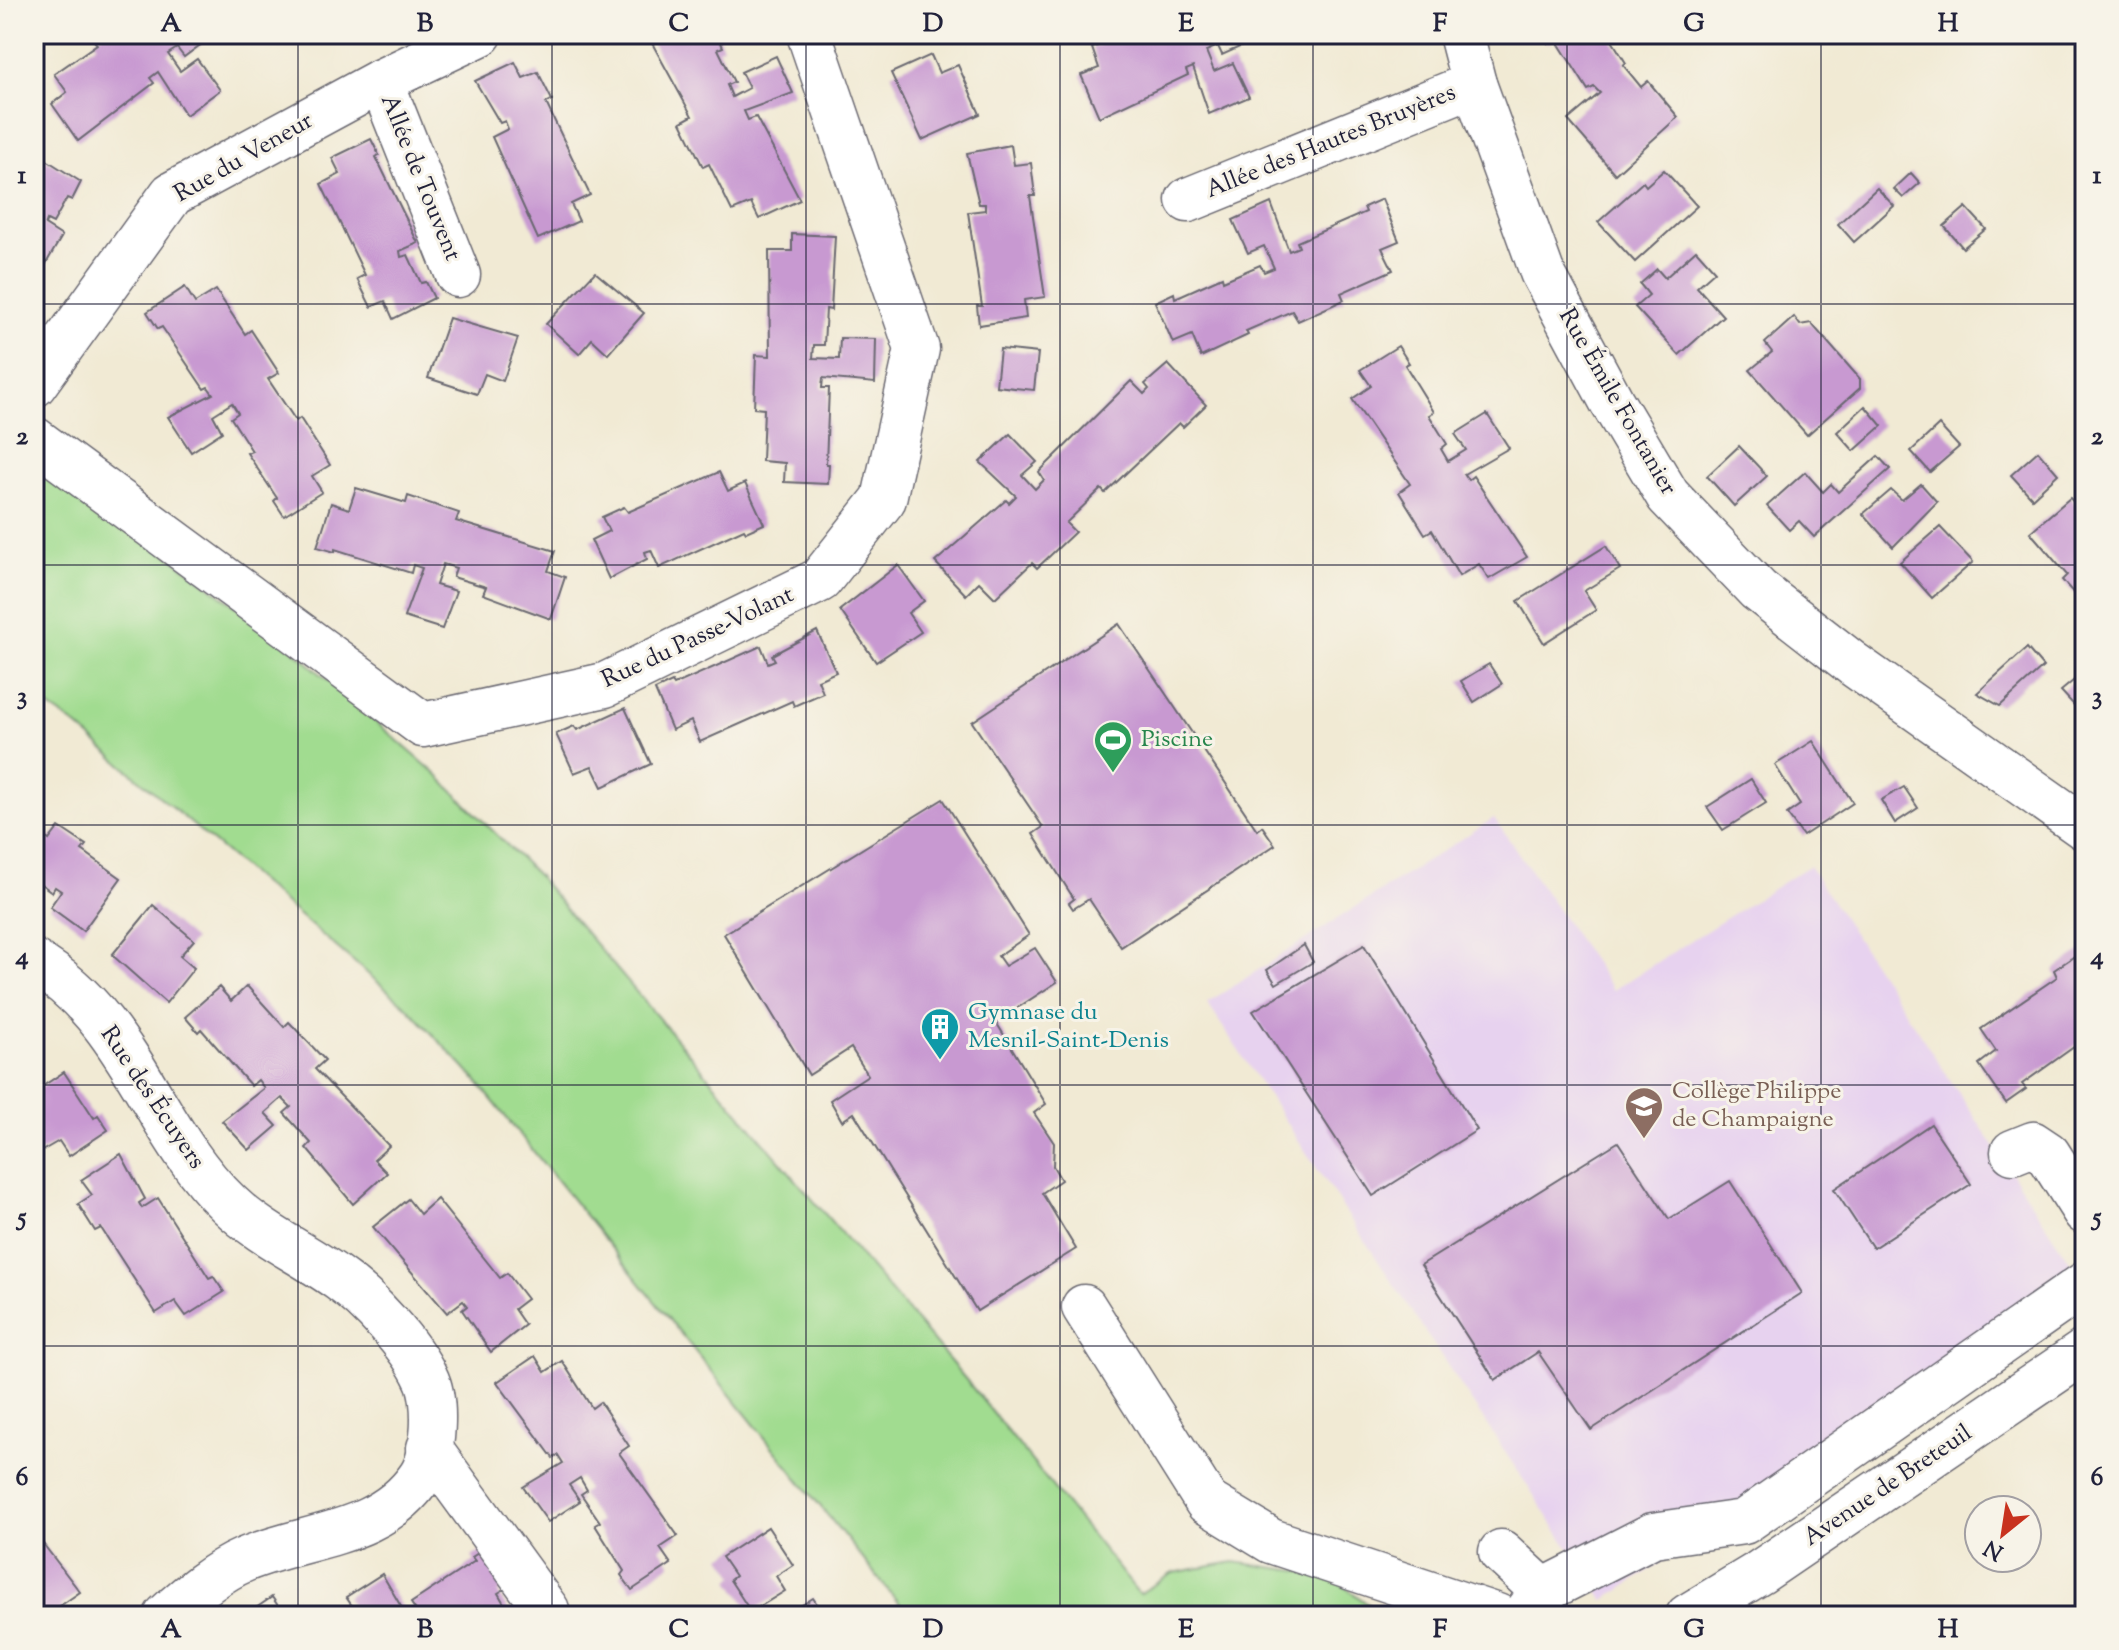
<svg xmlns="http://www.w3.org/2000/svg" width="2119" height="1650" font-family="'Sorts Mill Goudy',serif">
<rect width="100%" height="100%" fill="#f7f3e8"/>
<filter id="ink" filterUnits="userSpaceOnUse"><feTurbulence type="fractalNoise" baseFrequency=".0125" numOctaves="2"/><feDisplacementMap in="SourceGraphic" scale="16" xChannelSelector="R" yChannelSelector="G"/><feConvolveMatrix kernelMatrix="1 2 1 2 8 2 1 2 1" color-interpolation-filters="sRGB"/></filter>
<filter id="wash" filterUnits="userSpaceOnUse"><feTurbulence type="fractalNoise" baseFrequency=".006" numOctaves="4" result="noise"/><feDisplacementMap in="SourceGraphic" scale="32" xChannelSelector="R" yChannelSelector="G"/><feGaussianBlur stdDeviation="1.8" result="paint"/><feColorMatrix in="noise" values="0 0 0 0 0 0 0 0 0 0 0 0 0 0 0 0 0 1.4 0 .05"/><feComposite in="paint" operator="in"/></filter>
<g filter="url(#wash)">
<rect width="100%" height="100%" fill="#f1ead4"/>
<polygon fill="#e7d2ef" points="1494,818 1613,990 1809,866 2080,1277 1604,1601 1207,1003"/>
<polygon fill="#a1dc90" stroke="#627f66" stroke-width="2" points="34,453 291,648 436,774 536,874 967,1381 1139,1594 1173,1573 1234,1562 1305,1572 1338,1582 1384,1616 909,1616 475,1079 407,1007 73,723 34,697"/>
<g id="blocks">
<g fill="#c899d1">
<polygon points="104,34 215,34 184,57 177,48 168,54 180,71 197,59 220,90 186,115 158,72 150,78 154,83 78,141 52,104 67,92 54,74 97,44 94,41"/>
<polygon points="647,34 717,34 723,47 718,49 734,82 727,85 732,97 749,88 741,72 776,56 793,93 744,111 748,120 756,117 800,200 759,219 751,203 732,211 709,164 703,167 681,122 692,116"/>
<polygon points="1124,34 1285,34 1257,46 1255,40 1222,55 1218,46 1206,51 1214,71 1233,63 1249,97 1209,114 1193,67 1186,70 1188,75 1099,117 1081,75 1099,68 1092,48"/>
<polygon points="1542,34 1608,34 1626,63 1623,65 1641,87 1648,81 1678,117 1615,174 1568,120 1600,93 1594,87 1588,90 1555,38 1548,43"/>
<polygon points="931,55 939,73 958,65 980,114 922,140 891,73"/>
<polygon points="515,62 523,78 538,72 552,100 546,103 590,195 571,204 579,221 538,239 492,137 508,129 505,121 500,123 475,81"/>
<polygon points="371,139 379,155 376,157 418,243 400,251 401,257 408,255 421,283 426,282 434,298 393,319 385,301 371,307 357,279 365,275 321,184 340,174 332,158"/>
<polygon points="1011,145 1014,165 1031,163 1035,196 1030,196 1045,297 1024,300 1026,318 979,325 977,306 982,306 968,212 985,210 985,204 979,204 967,153"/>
<polygon points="42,157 81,182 72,200 67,198 53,223 47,220 45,225 62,236 34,284 34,173"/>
<polygon points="1664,170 1697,206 1635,262 1598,222 1643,182 1646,186"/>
<polygon points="1911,173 1920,183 1903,198 1894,189"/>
<polygon points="1877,188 1894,206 1854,242 1838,224"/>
<polygon points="1382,199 1399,241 1382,248 1393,270 1341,293 1344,300 1298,321 1292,311 1246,331 1248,335 1201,357 1192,335 1173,343 1155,302 1174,293 1175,298 1222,277 1223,281 1260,265 1264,272 1274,268 1264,246 1248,253 1233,220 1271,203 1289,251 1299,247 1297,242 1366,212 1364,207"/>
<polygon points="1966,207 1986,229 1963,248 1944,226"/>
<polygon points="792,234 835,236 831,310 826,309 824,345 814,345 813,358 839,359 840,338 876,339 875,383 823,378 822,388 829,388 826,464 829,464 828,484 784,482 785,463 762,461 764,409 754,408 756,355 770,356 769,251 792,251"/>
<polygon points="1696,250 1715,271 1697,287 1723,316 1679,355 1635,307 1649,295 1640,284 1657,269 1665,278"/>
<polygon points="595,272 644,313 608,354 592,339 579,354 546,324"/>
<polygon points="185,287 195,303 216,290 245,334 251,330 279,373 268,379 296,421 300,418 330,465 312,476 322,492 284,516 274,501 277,498 247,453 252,451 231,418 238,413 232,403 213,415 222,432 191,452 168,417 213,394 208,387 204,389 162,327 158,329 147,312"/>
<polygon points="1794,317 1800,325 1811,323 1860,379 1860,388 1807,435 1750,370 1772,352 1765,343"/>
<polygon points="449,318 518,338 503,381 485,374 477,394 428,378"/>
<polygon points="1398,346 1409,363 1405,365 1434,412 1429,415 1447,444 1441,449 1448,461 1466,450 1455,434 1487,414 1509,448 1464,474 1468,480 1473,476 1527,557 1489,579 1479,564 1459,576 1432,530 1425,534 1399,492 1410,484 1352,399 1371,386 1360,370"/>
<polygon points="1000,349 1038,353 1034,390 996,386"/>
<polygon points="1168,364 1206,405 1183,427 1179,423 1105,493 1101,489 1066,523 1075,532 1037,568 1032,563 995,598 979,582 966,595 935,562 1006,500 1009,503 1016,496 980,462 1010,434 1037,462 1022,475 1035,489 1044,480 1039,472 1131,381 1144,394 1149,389 1145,384"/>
<polygon points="1865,406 1882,426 1854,451 1837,432"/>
<polygon points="1939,425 1959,447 1930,472 1911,451"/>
<polygon points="1739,446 1767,476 1734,506 1707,476"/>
<polygon points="2038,451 2058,474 2032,498 2011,475"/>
<polygon points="1878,456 1890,469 1814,537 1799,521 1789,530 1767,506 1805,472 1823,492 1831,484 1838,492"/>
<polygon points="719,472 728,491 745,483 764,524 746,532 744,529 659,568 651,550 645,552 647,559 609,579 591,540 609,531 602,517 624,507 628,512"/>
<polygon points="1921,484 1937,502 1893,547 1863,514 1891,490 1902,500"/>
<polygon points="356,488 406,503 408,496 459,513 456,521 555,551 548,571 565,577 551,619 483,594 486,587 453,577 456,568 443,564 436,585 456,591 442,629 404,617 422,568 413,565 411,573 335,549 335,552 317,547 331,503 349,509"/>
<polygon points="2070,498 2085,515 2085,606 2062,580 2067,575 2030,532"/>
<polygon points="1940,527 1973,562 1932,598 1900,562"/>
<polygon points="1606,546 1620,569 1584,591 1596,610 1544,643 1518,601"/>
<polygon points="898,565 924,601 908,613 921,632 876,662 840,610"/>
<polygon points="1119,624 1257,830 1262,826 1275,845 1121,947 1089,899 1073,909 1069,903 1074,899 1033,834 1043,827 972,722"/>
<polygon points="817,631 836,672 818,680 823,693 794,706 792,701 700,742 691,721 672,730 655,690 672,682 674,685 761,646 768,663 775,660 772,655"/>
<polygon points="2027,648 2043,667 2000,706 1977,693"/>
<polygon points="1489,664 1502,684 1474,702 1461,681"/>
<polygon points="2085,671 2085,717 2061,691"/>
<polygon points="625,708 651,764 602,787 592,766 574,773 556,734 574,726 577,730"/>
<polygon points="1813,741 1853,803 1803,836 1787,814 1800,805 1775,765"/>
<polygon points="1751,779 1766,803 1723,830 1707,807"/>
<polygon points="1904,787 1918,808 1895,823 1881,800"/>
<polygon points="943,799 1029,935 998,956 1005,966 1035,948 1057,982 996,1022 1046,1104 1034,1113 1054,1143 1053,1166 1061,1180 1042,1193 1076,1249 977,1311 854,1113 842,1121 830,1100 868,1075 851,1048 809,1075 724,934"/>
<polygon points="59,827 86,845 82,850 121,878 83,931 50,907 61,891 55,887 52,892 34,879 34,829 49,840"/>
<polygon points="153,905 194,940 180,956 194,968 166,1003 112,955"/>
<polygon points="1304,945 1313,962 1276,984 1267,970"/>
<polygon points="1364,945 1477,1130 1373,1196 1253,1011"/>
<polygon points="2085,949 2085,1039 2022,1084 2026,1089 2006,1103 1979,1064 1996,1051 1981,1029 2057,977 2054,970"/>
<polygon points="247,986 284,1027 289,1022 325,1060 315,1069 389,1146 374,1160 387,1173 353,1204 306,1148 311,1143 284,1113 291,1107 282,1098 265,1113 277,1126 249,1150 222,1121 264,1088 258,1080 251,1086 201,1029 198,1032 185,1017 219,987 231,1001"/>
<polygon points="64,1072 94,1118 98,1115 108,1130 69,1156 59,1141 40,1152 34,1143 34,1092"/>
<polygon points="1931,1124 1971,1184 1873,1248 1834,1189"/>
<polygon points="1618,1142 1669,1219 1730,1181 1802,1293 1591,1430 1538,1352 1495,1380 1421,1265"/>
<polygon points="121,1154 145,1199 139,1203 142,1208 158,1198 209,1278 213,1276 224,1292 186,1316 175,1301 156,1313 101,1228 95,1231 78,1204 92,1195 81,1180"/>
<polygon points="408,1199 420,1214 437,1199 500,1278 507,1273 527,1299 514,1309 525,1325 491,1352 462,1310 467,1306 463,1301 447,1313 373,1227"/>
<polygon points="535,1356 545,1372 562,1361 592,1408 600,1402 629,1446 619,1453 678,1536 660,1548 671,1564 632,1590 621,1575 624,1571 595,1525 600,1522 581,1494 587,1490 580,1478 569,1485 580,1501 548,1522 523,1487 563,1463 558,1455 553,1458 497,1382"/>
<polygon points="768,1527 793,1565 776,1576 785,1591 751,1612 730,1580 735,1576 722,1557"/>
<polygon points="34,1532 80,1592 60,1606 67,1616 34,1616"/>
<polygon points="489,1546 513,1584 498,1593 510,1614 507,1616 359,1616 346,1597 382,1574 406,1615 415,1609 411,1603 475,1561 472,1557"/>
<polygon points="272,1597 285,1616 244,1616 256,1608"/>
<polygon points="813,1598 825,1616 785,1616"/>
</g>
</g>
</g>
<g filter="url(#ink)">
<use href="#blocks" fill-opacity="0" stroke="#6a6871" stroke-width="2"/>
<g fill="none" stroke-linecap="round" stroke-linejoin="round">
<g stroke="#6a6871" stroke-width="47">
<g id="minor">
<polyline points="1461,34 1474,84 1542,272 1612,402 1668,496 1758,590 1853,664 2085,828"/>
<polyline points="381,81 458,275"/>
<polyline points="1188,200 1474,84"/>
<polyline points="34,385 172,194 381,81 480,34"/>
<polyline points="34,439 423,725 605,685 820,580 884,499 917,349 809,34"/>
<path d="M34,962C132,1019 151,1130 229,1204C261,1235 303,1253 339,1279C368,1299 411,1345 426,1378C437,1400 435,1456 420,1477C380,1536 305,1534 244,1560C216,1572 189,1595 166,1616"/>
<polyline points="2013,1152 2033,1144 2048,1154 2085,1212"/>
<polyline points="1084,1307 1207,1502 1271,1541 1497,1616"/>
<polyline points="429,1448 547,1610"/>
<polyline points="1501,1552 1543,1591"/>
<polyline points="1524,1616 1543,1591 1653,1535 1744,1522 2085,1284"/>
<polyline points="1688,1616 1759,1573 2085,1351"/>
</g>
</g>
<use href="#minor" stroke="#fff" stroke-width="44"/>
</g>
</g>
<path fill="none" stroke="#22223b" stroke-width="2" stroke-opacity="0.55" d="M298,34V1616M552,34V1616M806,34V1616M1060,34V1616M1313,34V1616M1567,34V1616M1821,34V1616M34,304H2085M34,565H2085M34,825H2085M34,1085H2085M34,1346H2085"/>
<defs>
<g id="stadium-pin" transform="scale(2)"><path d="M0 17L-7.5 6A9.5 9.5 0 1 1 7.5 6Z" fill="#2e9e5b" stroke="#f7f3e8"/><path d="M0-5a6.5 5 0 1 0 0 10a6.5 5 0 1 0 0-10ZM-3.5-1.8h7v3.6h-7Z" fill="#fff"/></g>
<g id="building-pin" transform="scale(2)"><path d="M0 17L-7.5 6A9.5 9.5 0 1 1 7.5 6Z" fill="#0f9aa8" stroke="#f7f3e8"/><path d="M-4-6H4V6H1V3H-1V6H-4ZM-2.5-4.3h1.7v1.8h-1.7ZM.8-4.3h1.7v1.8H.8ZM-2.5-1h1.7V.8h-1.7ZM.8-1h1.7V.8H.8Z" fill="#fff"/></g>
<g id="school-pin" transform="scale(2)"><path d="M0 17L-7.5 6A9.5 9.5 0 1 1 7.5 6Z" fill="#8d6e63" stroke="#f7f3e8"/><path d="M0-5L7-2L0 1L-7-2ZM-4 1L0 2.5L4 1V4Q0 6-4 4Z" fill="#fff"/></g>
</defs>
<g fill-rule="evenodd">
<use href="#stadium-pin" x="1113" y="740"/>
<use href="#building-pin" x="940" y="1027"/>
<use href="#school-pin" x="1644" y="1106"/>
</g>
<g text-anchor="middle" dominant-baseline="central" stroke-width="6" stroke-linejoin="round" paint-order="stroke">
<g font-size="24" fill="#22223b" stroke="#f7f3e8">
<text transform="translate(1331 142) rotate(-22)">Allée des Hautes Bruyères</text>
<text transform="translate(244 158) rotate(-30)">Rue du Veneur</text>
<text transform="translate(420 178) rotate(68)">Allée de Touvent</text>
<text transform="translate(1617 402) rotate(60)">Rue Émile Fontanier</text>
<text transform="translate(698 638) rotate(-25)">Rue du Passe-Volant</text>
<text transform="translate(152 1098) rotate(56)">Rue des Écuyers</text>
<text transform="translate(1888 1486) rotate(-34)">Avenue de Breteuil</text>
</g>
<g font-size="24" fill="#27864d" stroke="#f7f3e8" text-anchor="start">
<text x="1141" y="740">Piscine</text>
</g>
<g font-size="24" fill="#0d838f" stroke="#f7f3e8" text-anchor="start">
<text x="968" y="1013">Gymnase du<tspan x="968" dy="28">Mesnil-Saint-Denis</tspan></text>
</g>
<g font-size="24" fill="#785e54" stroke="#f7f3e8" text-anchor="start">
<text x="1672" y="1092">Collège Philippe<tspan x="1672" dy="28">de Champaigne</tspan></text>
</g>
</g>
<rect width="2119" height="1650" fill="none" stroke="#f7f3e8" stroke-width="88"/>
<g transform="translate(2003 1534) rotate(210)"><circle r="38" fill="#f7f3e8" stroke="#a29fa3" stroke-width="2"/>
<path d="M0-6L14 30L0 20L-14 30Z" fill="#c8321e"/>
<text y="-12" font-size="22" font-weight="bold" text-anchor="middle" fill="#22223b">N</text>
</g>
<rect x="44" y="44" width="2031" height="1562" fill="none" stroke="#22223b" stroke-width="3"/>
<g font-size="26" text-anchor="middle" font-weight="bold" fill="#22223b">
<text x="171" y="31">A</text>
<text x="425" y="31">B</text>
<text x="679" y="31">C</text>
<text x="933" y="31">D</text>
<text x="1186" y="31">E</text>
<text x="1440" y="31">F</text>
<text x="1694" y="31">G</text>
<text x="1948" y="31">H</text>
<text x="22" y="183">1</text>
<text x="2097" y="183">1</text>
<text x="22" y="444">2</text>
<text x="2097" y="444">2</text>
<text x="22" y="704">3</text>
<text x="2097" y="704">3</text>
<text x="22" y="964">4</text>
<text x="2097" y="964">4</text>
<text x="22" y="1225">5</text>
<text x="2097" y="1225">5</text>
<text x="22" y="1485">6</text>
<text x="2097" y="1485">6</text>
<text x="171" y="1637">A</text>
<text x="425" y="1637">B</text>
<text x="679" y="1637">C</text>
<text x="933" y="1637">D</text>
<text x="1186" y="1637">E</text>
<text x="1440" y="1637">F</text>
<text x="1694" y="1637">G</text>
<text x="1948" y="1637">H</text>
</g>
</svg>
